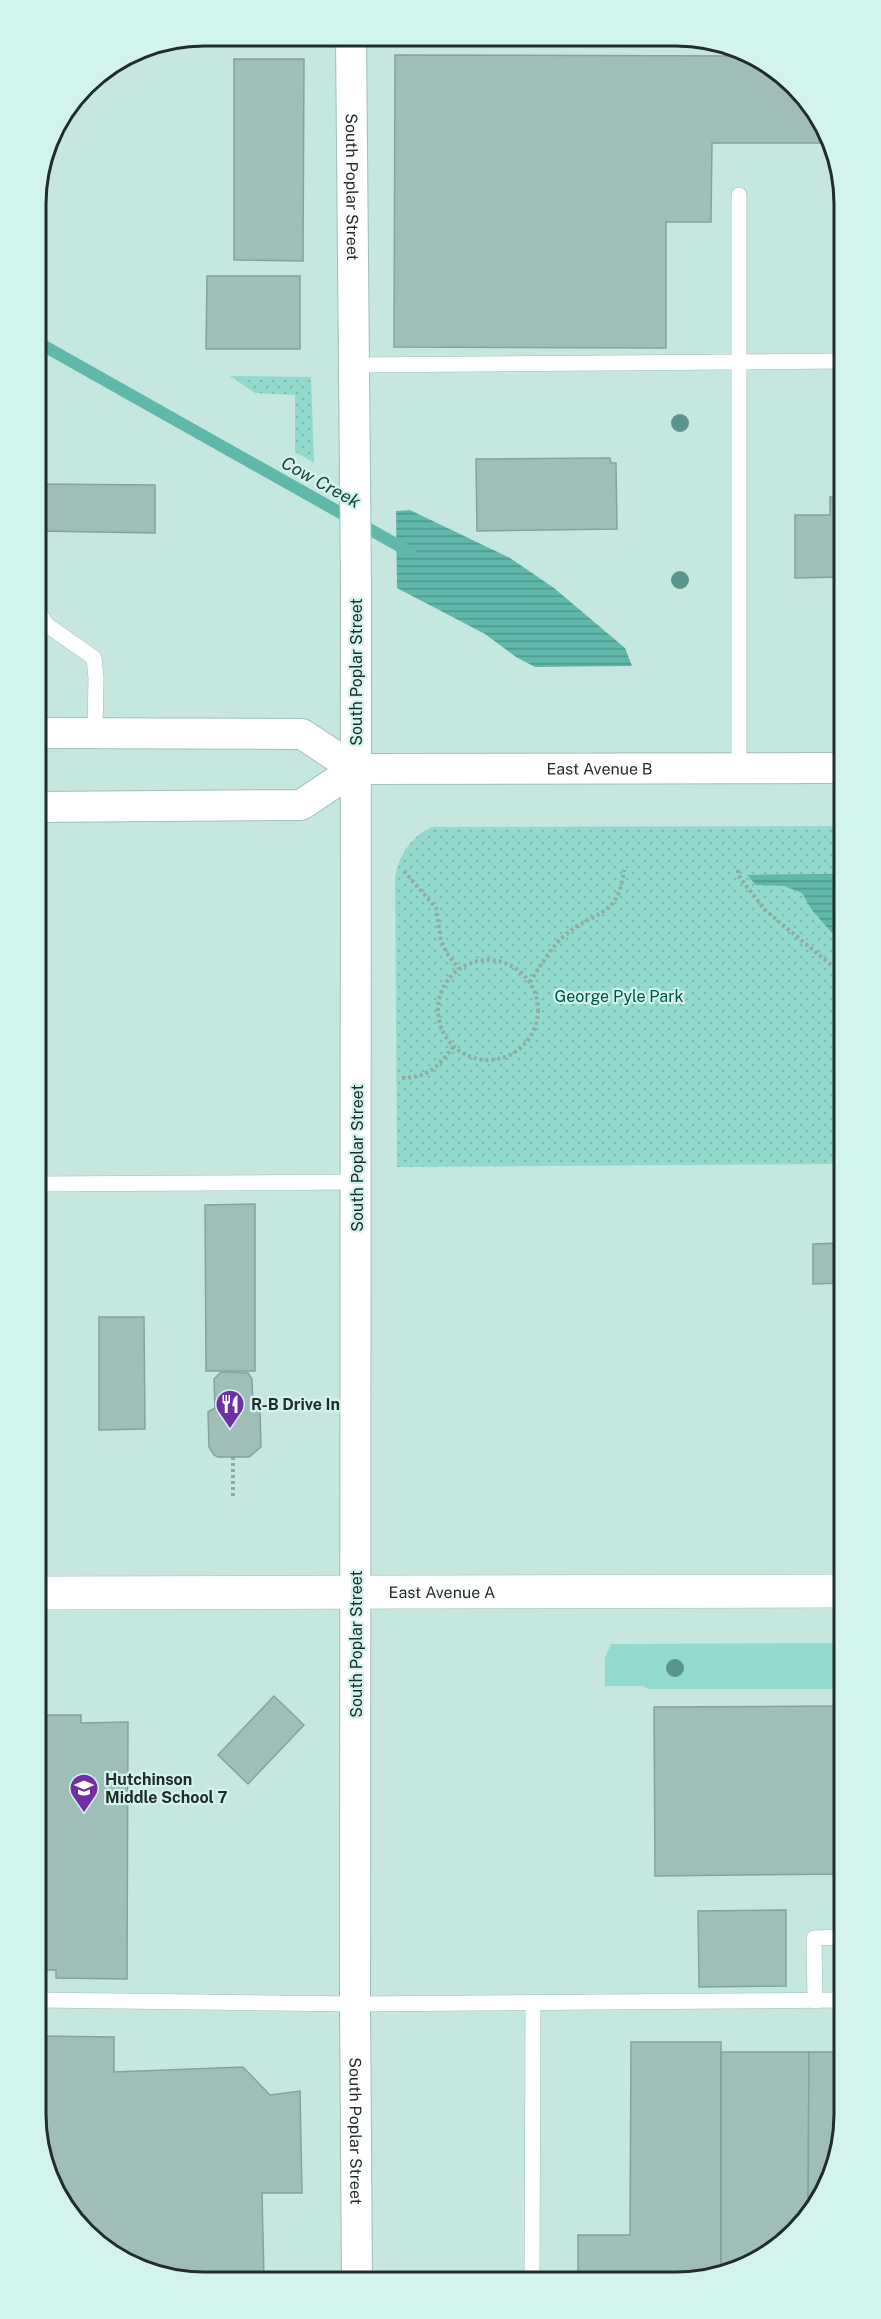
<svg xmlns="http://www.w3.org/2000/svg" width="881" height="2319" font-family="'Public Sans',sans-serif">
<defs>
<pattern id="park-dots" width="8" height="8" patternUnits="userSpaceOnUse" patternTransform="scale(1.5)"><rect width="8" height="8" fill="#92dacd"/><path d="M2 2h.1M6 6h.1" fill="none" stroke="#7ebbb0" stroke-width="1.8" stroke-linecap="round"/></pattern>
<pattern id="water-rules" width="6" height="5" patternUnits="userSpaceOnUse" patternTransform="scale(1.5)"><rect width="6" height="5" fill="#5fb8aa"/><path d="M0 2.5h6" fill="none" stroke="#4e968b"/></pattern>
</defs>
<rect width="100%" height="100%" fill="#c6e7e0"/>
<polygon fill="#92dacd" points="844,1643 844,1689 649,1689 643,1686 605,1686 605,1658 611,1644"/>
<g fill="url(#park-dots)">
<polygon points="230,376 311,377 314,463 295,452 295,395 255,393"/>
<path d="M843,826V1164L397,1167L395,877C399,854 411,837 432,827Z"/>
</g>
<g fill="url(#water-rules)">
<polygon points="410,510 510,558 554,588 625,648 632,666 535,667 516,657 485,634 397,588 396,511"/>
<polygon points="843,874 843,937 831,932 812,910 802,893 784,886 756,885 747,875"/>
</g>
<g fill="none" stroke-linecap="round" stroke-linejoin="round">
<polyline stroke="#5fb8aa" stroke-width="12" points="37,342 410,552"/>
</g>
<g fill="#9ebeb7" stroke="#84a39d" stroke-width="1.5">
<polygon points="395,55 741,56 796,85 827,143 712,143 711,222 666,222 666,348 394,347"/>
<polygon points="234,59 304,59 303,261 234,260"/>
<polygon points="207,276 300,276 300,349 206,349"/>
<polygon points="610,458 611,463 616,463 617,529 477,531 476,459"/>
<polygon points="37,484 155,485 155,533 37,531"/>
<polygon points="830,497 842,497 842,577 795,578 795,515 830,515"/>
<polygon points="255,1204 255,1371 206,1371 205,1205"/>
<polygon points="841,1243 841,1283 813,1284 813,1244"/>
<polygon points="99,1317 144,1317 145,1429 99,1430"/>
<polygon points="221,1372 248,1373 252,1379 253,1406 260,1411 261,1447 249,1457 218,1457 214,1455 209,1447 208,1412 215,1408 214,1379"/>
<polygon points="274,1696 304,1725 248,1784 218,1755"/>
<polygon points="844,1706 844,1874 655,1876 654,1707"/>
<polygon points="39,1715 81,1715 81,1723 128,1722 127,1979 56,1978 56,1970 39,1970"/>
<polygon points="786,1910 786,1986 699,1987 698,1911"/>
<polygon points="39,2036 114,2037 114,2072 243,2067 270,2095 300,2091 302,2193 262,2193 264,2278 167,2277 85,2234 39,2148"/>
<polygon points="631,2042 721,2042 721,2276 710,2280 578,2280 578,2235 630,2235"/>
<polygon points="721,2052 809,2052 808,2218 804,2225 761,2260 721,2276"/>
<polygon points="809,2052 845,2052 845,2126 832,2179 808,2218"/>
</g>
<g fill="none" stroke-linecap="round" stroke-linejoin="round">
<g stroke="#9fbfb9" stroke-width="16">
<g id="service">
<polyline points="739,195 739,767"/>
<polyline points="354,365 842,361"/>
<polyline points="37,609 47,625 94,658 96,678 95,734"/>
<polyline points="38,1184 357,1182"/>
<polyline points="39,2000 355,2004 844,2000"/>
<polyline points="815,2001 814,1938 844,1937"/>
<polyline points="532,2280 533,2002"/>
</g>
</g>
<g stroke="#9fbfb9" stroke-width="32">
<g id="minor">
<path id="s1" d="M351,37L356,590L355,2004L357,2280"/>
<path id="s2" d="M37,733L302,734L355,769L843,768"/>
<polyline points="37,807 301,805 355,769"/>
</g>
</g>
<g stroke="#9fbfb9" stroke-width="34">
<g id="primary">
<path id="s3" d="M38,1593L844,1591"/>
</g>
</g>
<g stroke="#90aba6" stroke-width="4" stroke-dasharray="3 3" stroke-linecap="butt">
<polyline points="738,870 738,875 765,910 831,965"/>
<polyline points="404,871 436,908 441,940 446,952 459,969"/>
<circle cx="488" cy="1010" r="50"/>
<path d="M530,982C540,966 550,949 564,936C593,910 618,920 624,870"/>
<path d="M402,1078C430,1077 437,1067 454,1046"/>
<polyline points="836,1082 843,1083"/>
<polyline points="233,1457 233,1497"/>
</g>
<use href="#service" stroke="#fff" stroke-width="15"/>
<use href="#minor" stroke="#fff" stroke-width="30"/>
<use href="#primary" stroke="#fff" stroke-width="33"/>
</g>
<g fill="#59958d">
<circle cx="680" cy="423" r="9"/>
<circle cx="680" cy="580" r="9"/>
<circle cx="675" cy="1668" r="9"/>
</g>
<defs>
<g id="restaurant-pin" transform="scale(1.5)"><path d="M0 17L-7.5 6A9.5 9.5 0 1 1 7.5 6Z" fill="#722ea3" stroke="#d3f4ed"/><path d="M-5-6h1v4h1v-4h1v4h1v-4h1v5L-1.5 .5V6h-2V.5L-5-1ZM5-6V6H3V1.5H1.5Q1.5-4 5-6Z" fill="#fff"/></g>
<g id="school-pin" transform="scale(1.5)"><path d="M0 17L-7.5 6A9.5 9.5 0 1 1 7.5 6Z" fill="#722ea3" stroke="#d3f4ed"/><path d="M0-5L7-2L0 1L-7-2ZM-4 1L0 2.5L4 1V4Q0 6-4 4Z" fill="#fff"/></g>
</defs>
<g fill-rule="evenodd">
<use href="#restaurant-pin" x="230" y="1404"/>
<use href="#school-pin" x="84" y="1788"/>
</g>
<g text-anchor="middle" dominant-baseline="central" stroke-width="4.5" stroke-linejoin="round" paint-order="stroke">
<g font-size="16" fill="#202d2b" stroke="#d3f4ed">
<text stroke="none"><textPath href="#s1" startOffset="150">South Poplar Street</textPath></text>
<text transform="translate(356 672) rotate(-90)">South Poplar Street</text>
<text stroke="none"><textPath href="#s2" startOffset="573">East Avenue B</textPath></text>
<text transform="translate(357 1158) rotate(-90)">South Poplar Street</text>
<text stroke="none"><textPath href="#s3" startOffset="404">East Avenue A</textPath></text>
<text transform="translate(356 1644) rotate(-90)">South Poplar Street</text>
<text stroke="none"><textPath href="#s1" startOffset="2094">South Poplar Street</textPath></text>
</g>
<g font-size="16" fill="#005249" stroke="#d3f4ed">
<text x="619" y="996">George Pyle Park</text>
</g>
<g font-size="16" font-weight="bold" fill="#202d2b" stroke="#d3f4ed" text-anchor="start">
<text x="251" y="1404">R-B Drive In</text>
<text x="105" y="1779">Hutchinson<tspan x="105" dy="18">Middle School 7</tspan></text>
</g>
<g font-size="18" font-style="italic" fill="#1d4640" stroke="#d3f4ed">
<text transform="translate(321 482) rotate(29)">Cow Creek</text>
</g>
</g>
<path d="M0 0H881V2319H0ZM204 46H676A158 158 0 0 1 834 204V2114A158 158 0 0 1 676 2272H204A158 158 0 0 1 46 2114V204A158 158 0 0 1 204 46Z" fill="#d3f4ed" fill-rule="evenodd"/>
<path fill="none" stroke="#202d2b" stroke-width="3" d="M204 46H676A158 158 0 0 1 834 204V2114A158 158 0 0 1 676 2272H204A158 158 0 0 1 46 2114V204A158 158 0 0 1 204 46Z"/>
</svg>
